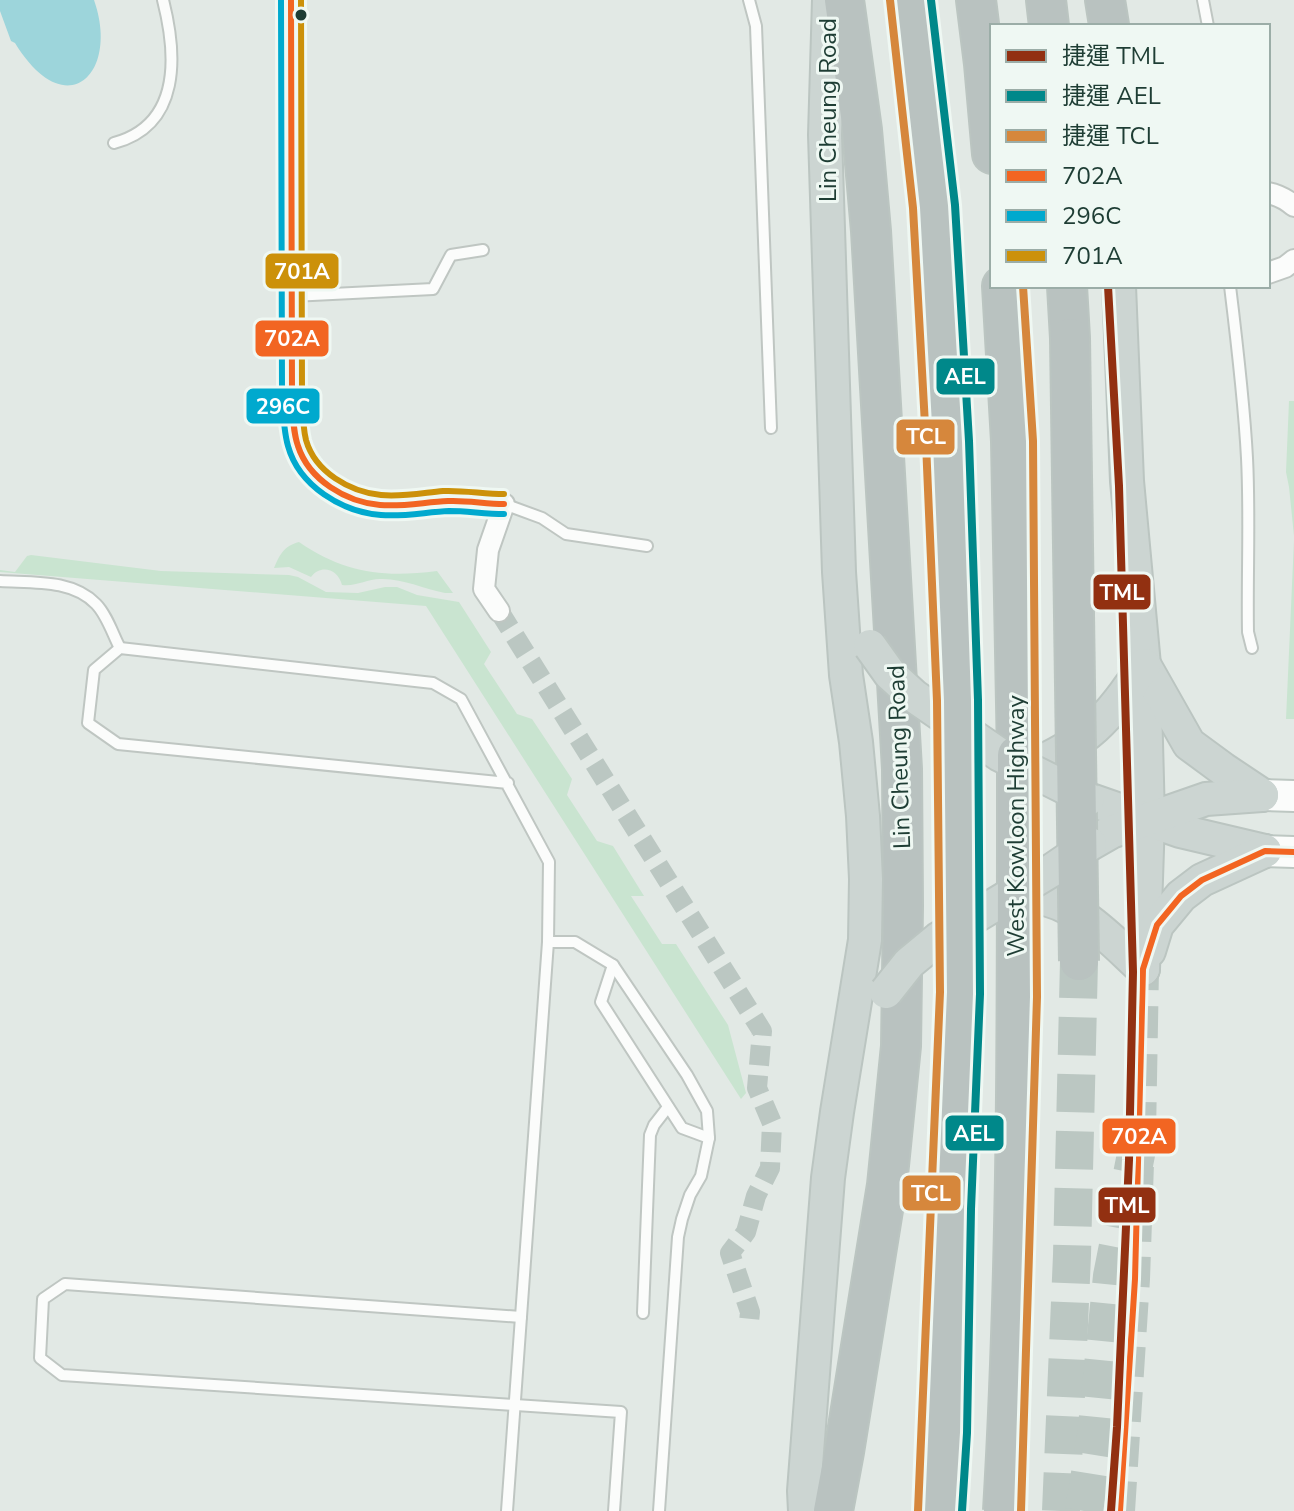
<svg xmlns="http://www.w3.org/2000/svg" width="1294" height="1511" font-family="'Nunito Sans','Noto Sans TC',sans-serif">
<rect width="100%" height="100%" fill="#e2e9e5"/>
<g fill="#c9e4d0">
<polygon points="1289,401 1294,401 1294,536 1289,487 1286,472"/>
<polygon points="1294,540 1294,719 1286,719"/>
<path d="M299,542C344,573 383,578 437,571L453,593H445C424,589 402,578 380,579C367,579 355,587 342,585C338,569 321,564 311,577L289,567L274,568C280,554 284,546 299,542Z"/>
<polygon points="31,555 161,571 289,575 298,577 326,592 358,593 385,587 397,587 417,595 459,602 491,652 484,664 517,714 532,719 572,779 567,795 597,841 613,846 644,896 631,896 662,944 676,944 728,1025 746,1093 741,1099 426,606 0,572 0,570 15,572 27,556"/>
</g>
<path fill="#9dd5db" d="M0,0H94C120,74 66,126 15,43L11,41L0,11Z"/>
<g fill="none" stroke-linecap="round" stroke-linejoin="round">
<polyline stroke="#bbc7c2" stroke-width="20" stroke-dasharray="20 10" stroke-linecap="butt" points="499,611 762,1031 757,1088 772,1123 770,1168 756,1196 746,1232 730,1253 750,1312 749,1322"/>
<polyline stroke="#bbc7c2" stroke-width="30" stroke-dasharray="30 15" stroke-linecap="butt" points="1120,1511 1135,1279 1140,1134"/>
<polyline stroke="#bbc7c2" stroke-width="32" stroke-dasharray="32 16" stroke-linecap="butt" points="1140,1134 1143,969"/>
<g stroke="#bbc7c2" stroke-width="38" stroke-dasharray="38 19" stroke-linecap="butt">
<polyline points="1061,1511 1072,1255 1079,961"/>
<polyline points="1084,1511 1096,1436 1112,1276 1140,1134"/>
</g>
<g stroke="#bfc6c2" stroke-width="14">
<g id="lane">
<polyline points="749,0 756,26 771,428"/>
<polyline points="1203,0 1208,26"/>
<path d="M114,143C181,125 177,55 163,0"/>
<path d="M1230,286C1237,343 1244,401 1247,458C1250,516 1247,574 1248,632L1252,648"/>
<polyline points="292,296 433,289 451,255 483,250"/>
<polyline points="504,504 542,518 566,534 647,546"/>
<path d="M0,581C32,583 72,579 96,604C107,615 113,635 120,648"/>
<polyline points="548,942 575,942 613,965 687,1075 707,1111 709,1138 701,1176 690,1195 682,1219 678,1237 659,1511"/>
<polyline points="613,965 601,1002 682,1128 709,1138"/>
<polyline points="643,1313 650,1135 654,1125 668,1107"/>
<polyline points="521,1317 65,1284 43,1299 40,1358 62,1375 621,1412 614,1511"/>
<polyline points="507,1511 548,942 549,862 461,699 433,683 120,648 94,670 88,723 118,744 508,783"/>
</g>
</g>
<g stroke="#bfc6c2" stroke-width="24">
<g id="street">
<path d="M291,0L292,391C293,413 292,438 303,458C319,485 350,502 380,505C405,507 430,501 454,501C471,502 487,504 504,504L488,550L484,589L499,611"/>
<path d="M1268,193C1278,195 1286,199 1294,206"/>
<polyline points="1268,273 1285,267 1294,260"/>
</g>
</g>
<g stroke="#bdc7c2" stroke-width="34">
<g id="secondary">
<polyline points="1262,795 1294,796"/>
<polyline points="1265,851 1294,852"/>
</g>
</g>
<g stroke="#bbc5c1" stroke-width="36">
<g id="primary">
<polyline points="1119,286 1127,481 1144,665 1148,819 1143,969"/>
<polyline points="1146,668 1189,744 1223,769 1262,795"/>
<path d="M1027,768C1086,743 1110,719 1144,665"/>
<polyline points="1088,799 1180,831 1265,851"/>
<polyline points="1090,844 1111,832 1206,799 1262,795"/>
<path d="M1008,897C1017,897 1026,896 1034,897C1078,902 1112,941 1143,969"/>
<polyline points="1149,951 1157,925 1181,896 1202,880 1265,851"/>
<polyline points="805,1511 804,1491 828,1178 837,1112 865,940 866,879 863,816 856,742 846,675 839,572 825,135 829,0"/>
</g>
</g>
<g stroke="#bbc5c1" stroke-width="42">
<g id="highway">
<polyline points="976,0 984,64 992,154"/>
<polyline points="1046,0 1049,26"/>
<polyline points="1105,0 1109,25"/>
<polyline points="1002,286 1011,441 1017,755"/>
<polyline points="1067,286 1070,338"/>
<polyline points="833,1511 844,1452 887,1185 901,1046 903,906 902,769 871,231 862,130 844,0"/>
</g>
</g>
<use href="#lane" stroke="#fbfcfb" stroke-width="10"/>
<use href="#street" stroke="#fbfcfb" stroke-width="20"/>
<use href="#secondary" stroke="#fbfcfb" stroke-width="30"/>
<use href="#primary" stroke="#ccd5d2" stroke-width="32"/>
<use href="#highway" stroke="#b9c2c0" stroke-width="38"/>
<g stroke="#bbc5c1" stroke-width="36" stroke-linecap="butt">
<g id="primary-bridge">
<polyline points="870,646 890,674 914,696 1000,755 1088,799"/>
<polyline points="886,992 909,963 938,939 1052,870 1090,844"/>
</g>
</g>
<g stroke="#bbc5c1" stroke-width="42" stroke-linecap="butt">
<g id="highway-bridge">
<polyline points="911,0 934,208 950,442 960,700 960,993 948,1432 944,1511"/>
<polyline points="1070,338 1079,961"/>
<path d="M1003,1511C1018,1259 1017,1007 1017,755"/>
</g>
</g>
<use href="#primary-bridge" stroke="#ccd5d2" stroke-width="32"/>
<use href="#highway-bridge" stroke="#b9c2c0" stroke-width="38"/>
<g stroke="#eff8f3" stroke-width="12">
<g id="bus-1">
<path d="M291,0L292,391C293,409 292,429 298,446C309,480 346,502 380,505C403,507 425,502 448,501C467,500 485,504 504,504"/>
<polyline points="1120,1511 1135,1279 1143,969 1157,925 1181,896 1202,880 1265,851 1294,852"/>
</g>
</g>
<g stroke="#eff8f3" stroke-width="12">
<path id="bus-2" d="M281,0L282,391C283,410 283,428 288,446C299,486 342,512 381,515C404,517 426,512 449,511C467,511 485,514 504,514"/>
</g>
<g stroke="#eff8f3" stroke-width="12">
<path id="bus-3" d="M301,0L302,391C303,407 302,424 306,440C315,472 350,492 381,495C402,497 422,493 443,491C463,490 484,494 504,494"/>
</g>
<use href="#bus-1" stroke="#f26522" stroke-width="6"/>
<use href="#bus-2" stroke="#00a9ce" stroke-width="6"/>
<use href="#bus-3" stroke="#cc910a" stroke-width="6"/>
<g stroke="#eff8f3" stroke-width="14">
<polyline id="metro-1" points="1108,286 1119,486 1133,972 1129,1160 1117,1427 1111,1511"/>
</g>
<g stroke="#eff8f3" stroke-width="14">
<polyline id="metro-2" points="931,0 955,205 969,441 978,700 980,994 971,1209 967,1433 962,1511"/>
</g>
<g stroke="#eff8f3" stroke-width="14">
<g id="metro-3">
<polyline points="890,0 913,208 926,443 937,701 940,992 918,1511"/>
<polyline points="1021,1511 1037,997 1033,441 1023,286"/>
</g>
</g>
<use href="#metro-1" stroke="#923011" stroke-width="8"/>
<use href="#metro-2" stroke="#00888a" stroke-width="8"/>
<use href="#metro-3" stroke="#d6873c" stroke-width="8"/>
</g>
<circle fill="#1e3d34" stroke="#eff8f3" stroke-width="3" cx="301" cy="15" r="7"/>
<g text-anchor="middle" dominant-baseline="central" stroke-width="6" stroke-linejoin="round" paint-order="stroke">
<g font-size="24" fill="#1e3d34" stroke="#eff8f3">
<text transform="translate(828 110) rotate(-90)">Lin Cheung Road</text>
<text transform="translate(899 757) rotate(-92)">Lin Cheung Road</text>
<text transform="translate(1016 826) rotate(-90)">West Kowloon Highway</text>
</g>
</g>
<g stroke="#eff8f3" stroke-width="3">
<rect x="264" y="252" width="76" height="38" rx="8" fill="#cc910a"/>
<rect x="254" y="319" width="76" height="39" rx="8" fill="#f26522"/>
<rect x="935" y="357" width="61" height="39" rx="8" fill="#00888a"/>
<rect x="245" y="387" width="76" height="38" rx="8" fill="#00a9ce"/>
<rect x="895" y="418" width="61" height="38" rx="8" fill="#d6873c"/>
<rect x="1092" y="573" width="60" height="38" rx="8" fill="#923011"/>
<rect x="944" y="1114" width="61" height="38" rx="8" fill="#00888a"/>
<rect x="1101" y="1117" width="76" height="38" rx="8" fill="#f26522"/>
<rect x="901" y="1174" width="61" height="38" rx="8" fill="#d6873c"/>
<rect x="1097" y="1186" width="60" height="38" rx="8" fill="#923011"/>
</g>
<g font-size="22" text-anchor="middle" font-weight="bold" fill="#fff">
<text x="302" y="279">701A</text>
<text x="292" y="346">702A</text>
<text x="965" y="384">AEL</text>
<text x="283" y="414">296C</text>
<text x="926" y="444">TCL</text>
<text x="1122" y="600">TML</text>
<text x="974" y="1141">AEL</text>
<text x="1139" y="1144">702A</text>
<text x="931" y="1201">TCL</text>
<text x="1127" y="1213">TML</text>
</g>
<rect x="990" y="24" width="280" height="264" fill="#eff8f3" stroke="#9bada7" stroke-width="2"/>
<rect x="1006" y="50" width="40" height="12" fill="#923011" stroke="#9bada7" stroke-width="2"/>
<text x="1062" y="64" font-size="24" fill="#1e3d34">捷運 TML</text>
<rect x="1006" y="90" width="40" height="12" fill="#00888a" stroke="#9bada7" stroke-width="2"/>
<text x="1062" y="104" font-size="24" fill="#1e3d34">捷運 AEL</text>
<rect x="1006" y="130" width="40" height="12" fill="#d6873c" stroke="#9bada7" stroke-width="2"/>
<text x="1062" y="144" font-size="24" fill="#1e3d34">捷運 TCL</text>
<rect x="1006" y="170" width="40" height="12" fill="#f26522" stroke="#9bada7" stroke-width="2"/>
<text x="1062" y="184" font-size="24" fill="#1e3d34">702A</text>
<rect x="1006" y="210" width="40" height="12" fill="#00a9ce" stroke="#9bada7" stroke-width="2"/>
<text x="1062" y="224" font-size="24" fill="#1e3d34">296C</text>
<rect x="1006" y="250" width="40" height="12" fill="#cc910a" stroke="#9bada7" stroke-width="2"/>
<text x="1062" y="264" font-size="24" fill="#1e3d34">701A</text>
</svg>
